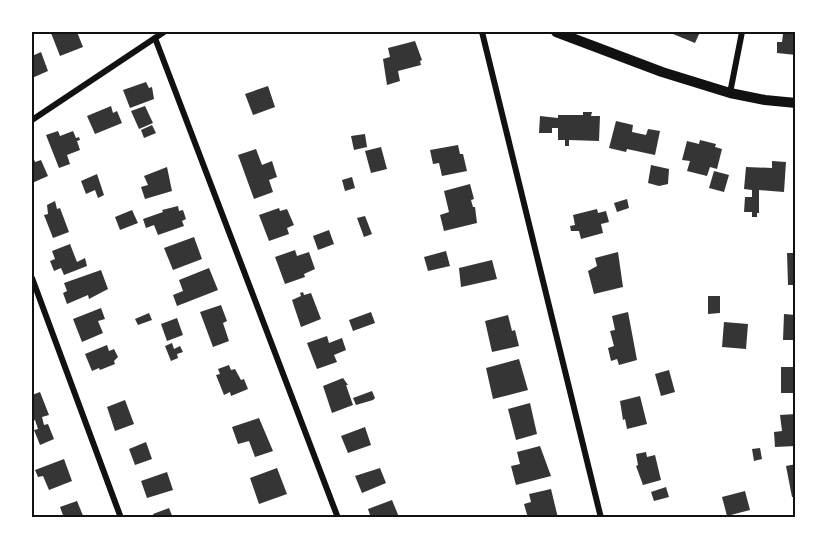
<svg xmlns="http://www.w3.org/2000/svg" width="827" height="549" font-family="'Alegreya Sans',sans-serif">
<rect width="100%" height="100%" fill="#fff"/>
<g fill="#353535">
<polygon points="56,32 60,32 61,34 77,32 83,47 60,56 51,33"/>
<polygon points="674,32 700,32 695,43 673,34"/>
<polygon points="783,34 796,34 796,55 777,53 777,42 782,42"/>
<polygon points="415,41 422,60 420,61 421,65 398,71 400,81 387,85 383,59 390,57 388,48"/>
<polygon points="41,52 48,71 32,78 32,56"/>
<polygon points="146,82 149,88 152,87 154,99 130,108 123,90"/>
<polygon points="268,86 275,107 253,115 245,94"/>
<polygon points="111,106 113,113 117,111 122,123 95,134 87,116"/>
<polygon points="145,106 153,123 139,129 131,111"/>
<polygon points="583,112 592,112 591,116 600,116 599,141 569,140 569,146 565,146 565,140 558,140 558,128 552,128 552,133 539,133 540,116 558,118 558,115 583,115"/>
<polygon points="616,121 633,125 632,132 646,135 648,129 660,131 655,155 627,149 626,152 609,148"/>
<polygon points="152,125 156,133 144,138 141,130"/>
<polygon points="58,131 60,136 73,131 76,138 79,137 80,140 77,141 80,150 67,155 70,164 59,168 46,135"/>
<polygon points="365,134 367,147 354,150 351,136"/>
<polygon points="700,140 716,144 715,147 722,149 717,169 710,167 707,176 687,171 690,161 682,160 687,141 699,144"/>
<polygon points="458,145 460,154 463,154 467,171 442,176 439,163 433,164 430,150"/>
<polygon points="381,147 387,169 371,173 365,151"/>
<polygon points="256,149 262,165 272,161 277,177 269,180 273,192 254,199 238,155"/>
<polygon points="32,154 35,162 41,160 48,176 32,183"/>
<polygon points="772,161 786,162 784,192 759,190 759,213 757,213 757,217 752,217 752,212 744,212 745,197 752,197 752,190 744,189 746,167 772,168"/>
<polygon points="651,165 669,169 668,184 659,186 648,183"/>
<polygon points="167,167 172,191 145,199 141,187 148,185 144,176"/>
<polygon points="714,171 729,175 724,192 709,188"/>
<polygon points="97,174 104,195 98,198 95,190 86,194 81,181"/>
<polygon points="352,177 355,188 345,191 342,180"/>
<polygon points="470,184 474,199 471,200 473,207 475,207 477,223 444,231 440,215 449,212 444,191"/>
<polygon points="627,199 629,208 617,212 614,203"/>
<polygon points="55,201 57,209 60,208 69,232 53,238 44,215 48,214 47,205"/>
<polygon points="178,206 179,211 183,210 186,219 182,221 184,226 158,235 154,225 146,228 143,219 163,212 162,210"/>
<polygon points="279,208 280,211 287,209 294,225 287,228 289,234 269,241 259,215"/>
<polygon points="597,209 598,213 606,211 609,222 601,224 603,233 581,239 579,231 571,231 570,226 575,225 573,215"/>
<polygon points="132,210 138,223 120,230 115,217"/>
<polygon points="365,216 372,234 364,237 357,218"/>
<polygon points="329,230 334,244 318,250 313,236"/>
<polygon points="194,237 202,259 173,270 164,248"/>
<polygon points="70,244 77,262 85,258 87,266 64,275 61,268 54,271 50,261 55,259 52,251"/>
<polygon points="295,250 297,256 309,252 315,269 304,274 305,277 285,284 275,257"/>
<polygon points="446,251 450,266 428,271 424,257"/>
<polygon points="618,252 623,287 594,294 588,271 597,266 595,258"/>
<polygon points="787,253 796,253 796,285 788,285"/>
<polygon points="492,260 497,279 461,287 459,268"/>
<polygon points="209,268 218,290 177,306 173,295 183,291 179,280"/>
<polygon points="101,270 108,289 89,299 88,295 67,304 63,293 67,291 64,283"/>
<polygon points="303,292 304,295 311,293 321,319 301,327 292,300 301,296 300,293"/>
<polygon points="708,296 720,296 720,313 708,314"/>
<polygon points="221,305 227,321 223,323 229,341 213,347 200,312"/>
<polygon points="101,308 105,319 98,321 103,333 82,342 73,319"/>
<polygon points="371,312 375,323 353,331 349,320"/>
<polygon points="628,312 637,360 619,365 617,359 611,361 608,348 614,346 610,331 615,330 612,316"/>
<polygon points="149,313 152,320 138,325 135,319"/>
<polygon points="784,314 796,315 796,340 783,340"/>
<polygon points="508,315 512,331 515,330 519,346 492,352 485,321"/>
<polygon points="177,318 183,335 167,341 161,324"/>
<polygon points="724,322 748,324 746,349 722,347"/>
<polygon points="327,336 329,343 342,338 346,350 334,355 337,362 317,369 307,343"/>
<polygon points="172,343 174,349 180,346 183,352 177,354 178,358 171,361 165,346"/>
<polygon points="107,345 109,351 114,349 118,357 114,361 115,364 100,370 99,368 92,371 85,354"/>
<polygon points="519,359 528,390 493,399 486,368"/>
<polygon points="229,365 231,370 235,369 241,380 244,379 248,389 231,396 230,392 224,395 216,375 220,374 218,369"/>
<rect x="781" y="367" width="15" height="26"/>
<polygon points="669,370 675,392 661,396 655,374"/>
<polygon points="343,378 348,385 346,385 353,405 332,413 323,386"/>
<polygon points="372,391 375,398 373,400 356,405 353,398"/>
<polygon points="40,392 49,415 42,417 44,425 48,424 54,439 40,445 34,430 38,429 35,420 32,422 32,395"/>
<polygon points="640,396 647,424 627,429 625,419 623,420 620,401"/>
<polygon points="125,400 134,424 115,431 107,407"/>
<polygon points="530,403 537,434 516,440 508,409"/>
<polygon points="796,414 796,446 775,447 774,432 782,431 780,415"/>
<polygon points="259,418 273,451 255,457 249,441 238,444 232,427"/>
<polygon points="365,427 371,445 348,453 341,436"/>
<polygon points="146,442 152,459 135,465 129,449"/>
<polygon points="540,446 551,476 516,485 511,466 520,464 517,452"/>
<polygon points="760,448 762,459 754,461 752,449"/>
<polygon points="646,452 647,457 655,455 661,480 643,485 636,466 638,465 636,454"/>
<polygon points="64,459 72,481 49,490 43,476 38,477 35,470"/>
<polygon points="796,464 796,497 792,497 786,466"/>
<polygon points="277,468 287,494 259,504 250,478"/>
<polygon points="380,468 386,483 362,493 355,476"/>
<polygon points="167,472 173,490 147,498 141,481"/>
<polygon points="666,487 669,497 654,501 651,492"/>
<polygon points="551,489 558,518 528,518 524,504 531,502 529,494"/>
<polygon points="745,491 750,510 727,516 722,497"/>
<polygon points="392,500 399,517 371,518 368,509"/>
<polygon points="77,501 84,518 64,518 60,507"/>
<polygon points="169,508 173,518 155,518 153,514"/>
</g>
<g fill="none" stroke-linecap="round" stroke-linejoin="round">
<g stroke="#111" stroke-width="6">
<polyline points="482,32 601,518"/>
<polyline points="155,38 338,518"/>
<polyline points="730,93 742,32"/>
<polyline points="32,120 164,32"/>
<polyline points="32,278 121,518"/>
</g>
<polyline stroke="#111" stroke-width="10" points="556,32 662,72 730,93 765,100 796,103"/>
</g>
<rect width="827" height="549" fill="none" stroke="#ffffff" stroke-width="66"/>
<rect x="33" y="33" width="761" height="483" fill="none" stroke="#111" stroke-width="2"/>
</svg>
